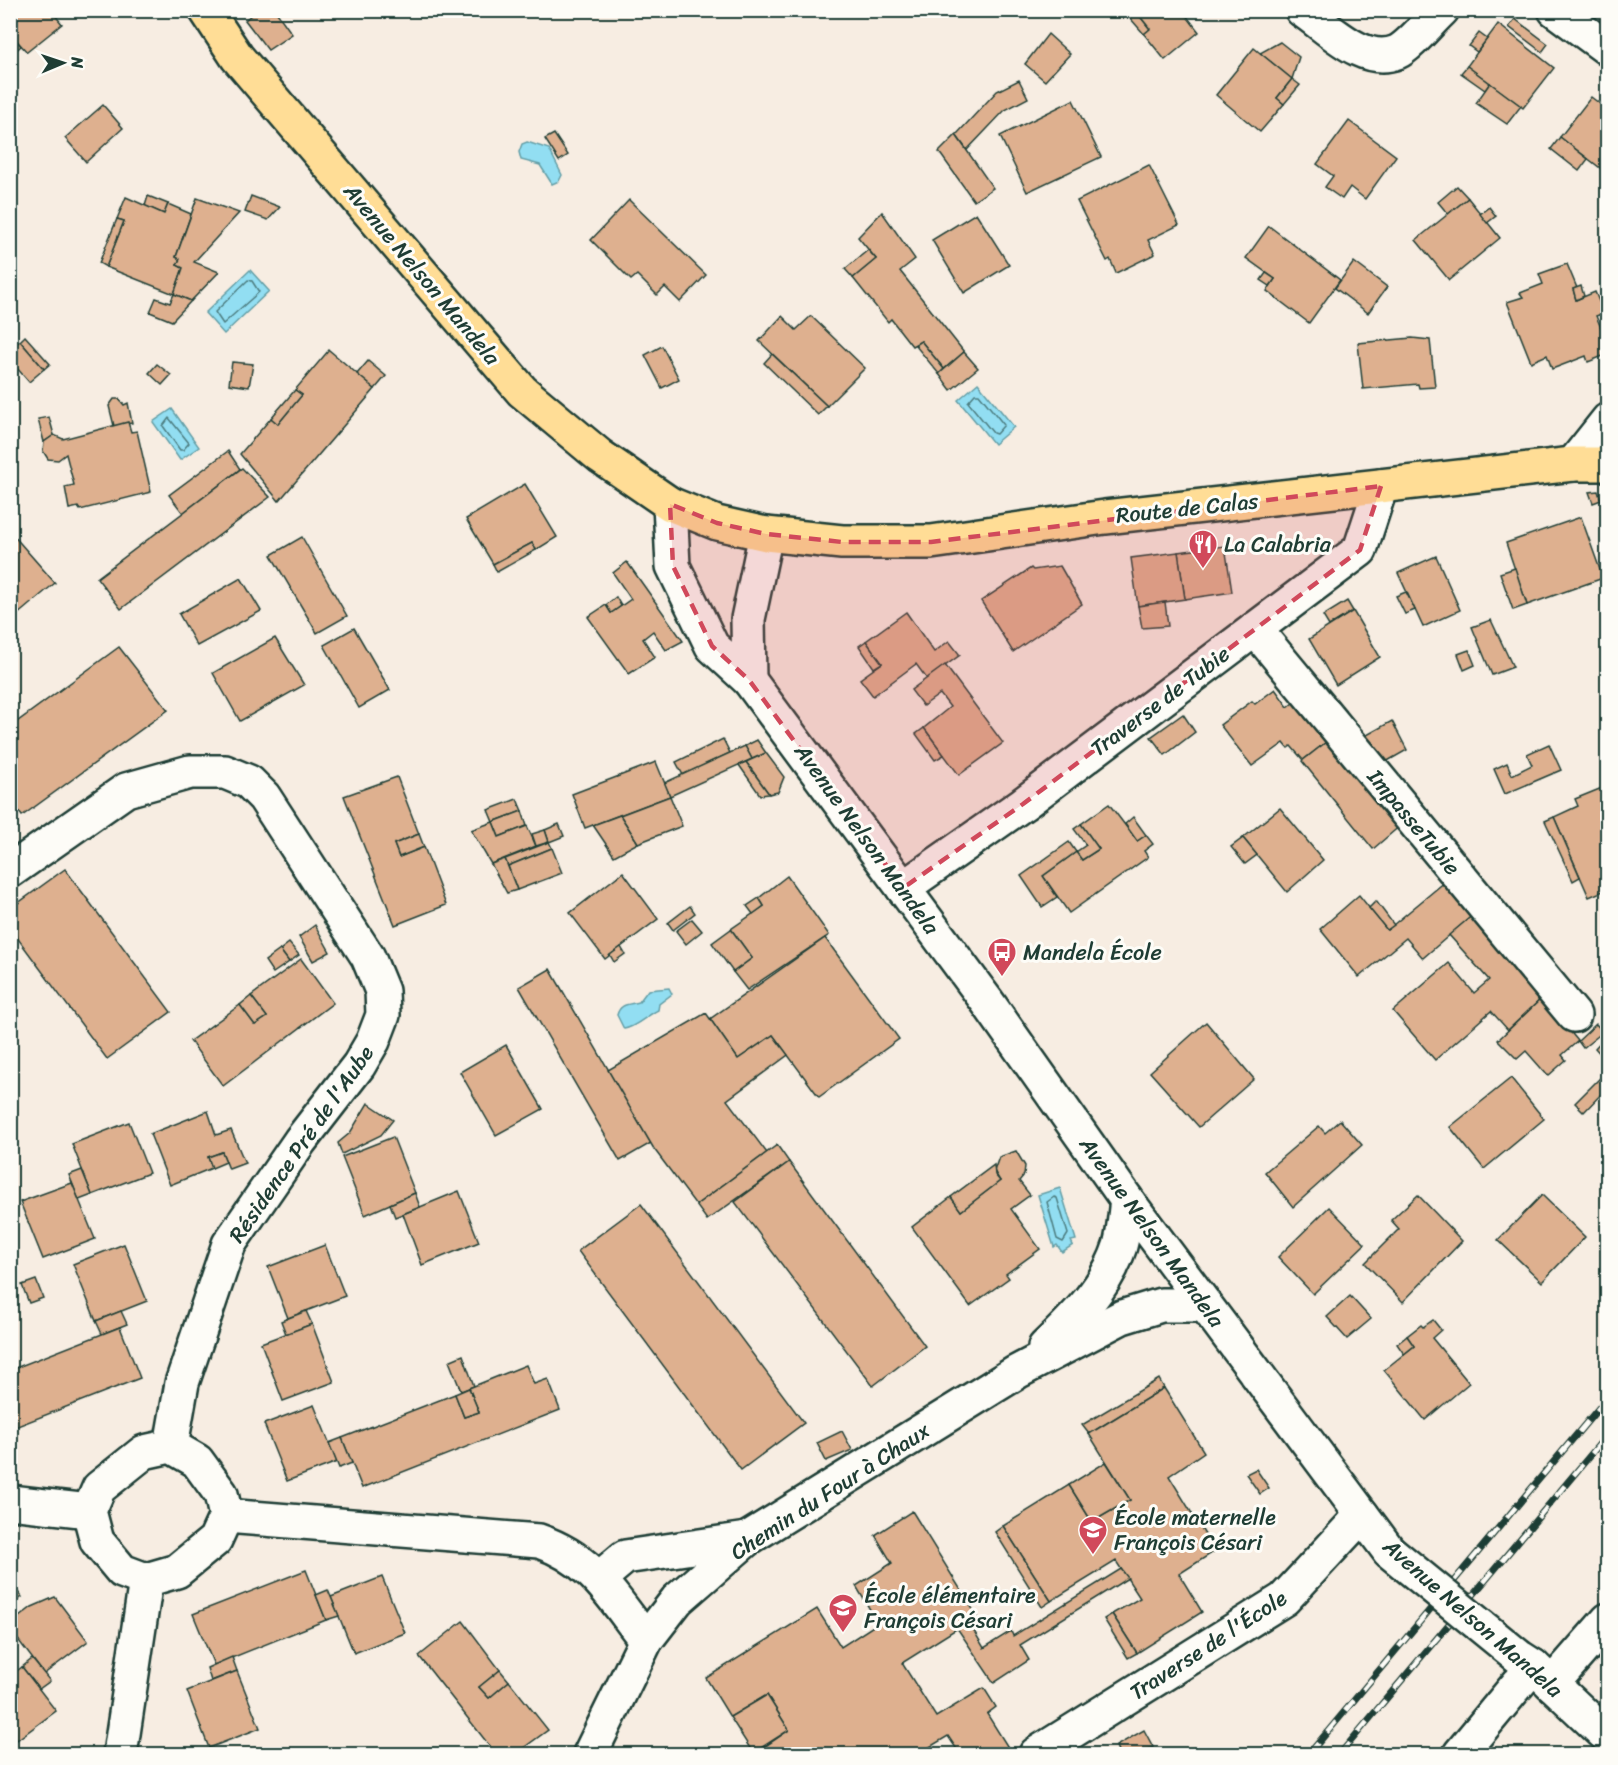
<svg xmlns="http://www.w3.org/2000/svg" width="1618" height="1765" font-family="Sriracha,sans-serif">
<rect width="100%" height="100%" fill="#f7ede2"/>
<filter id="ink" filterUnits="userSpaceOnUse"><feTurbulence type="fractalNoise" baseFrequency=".0167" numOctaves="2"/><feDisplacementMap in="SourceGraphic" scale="12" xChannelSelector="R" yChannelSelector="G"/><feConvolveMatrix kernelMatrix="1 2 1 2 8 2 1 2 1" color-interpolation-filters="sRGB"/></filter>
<g filter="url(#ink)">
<g fill="#92def2" stroke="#649ea6" stroke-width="1.5">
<polygon points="527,142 549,149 562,175 559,181 552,184 540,165 521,160 519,152 522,144"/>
<polygon points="250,270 269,291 224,334 205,313"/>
<polygon points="978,383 1014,427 994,444 958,400"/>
<polygon points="172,409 199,447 180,460 153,422"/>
<path d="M669,988L672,994L659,1004L658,1010C646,1016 635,1028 624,1029L617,1015C620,1003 629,1005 639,1002L648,990Z"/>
<polygon points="1060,1188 1076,1240 1071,1241 1073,1245 1062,1252 1057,1245 1054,1247 1038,1195"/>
</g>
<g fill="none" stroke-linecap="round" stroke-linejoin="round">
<g stroke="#4d7d80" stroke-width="1.5">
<polygon points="248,280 252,281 259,292 223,324 215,312"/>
<polygon points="975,394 979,394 1004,425 996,434 993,433 968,402"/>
<polygon points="169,418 189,443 183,450 180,450 163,426"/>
<polygon points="1054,1197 1057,1198 1068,1234 1063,1242 1057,1239 1047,1202"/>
</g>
</g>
<g fill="#deb08f" stroke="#1f3d34" stroke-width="1.5">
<polygon points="10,10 51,10 62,24 27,52 10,33"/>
<polygon points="257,10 275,10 292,34 268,50 245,20"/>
<polygon points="1123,10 1135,10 1150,29 1144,34"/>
<polygon points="1135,10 1182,10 1199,32 1165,60 1144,34 1150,29"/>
<polygon points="1515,19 1548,44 1542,52 1509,27"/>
<polygon points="1498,24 1554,68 1523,108 1467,66"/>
<polygon points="10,33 21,46 10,56"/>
<polygon points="1479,33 1487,39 1477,52 1469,46"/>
<polygon points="1048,34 1070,54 1045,81 1025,64"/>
<polygon points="1280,42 1299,57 1292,79 1260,53"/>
<polygon points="1254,48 1292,79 1277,98 1284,104 1260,132 1216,95"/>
<polygon points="1467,66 1490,83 1485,90 1461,73"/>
<polygon points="1292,79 1300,85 1284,104 1277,98"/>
<polygon points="1019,80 1028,98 1005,110 967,150 956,135 997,91"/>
<polygon points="1490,83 1521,106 1507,124 1476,103"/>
<polygon points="1591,97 1608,110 1608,174 1560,137"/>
<polygon points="1073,100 1101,157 1027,192 1000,136"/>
<polygon points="103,105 123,128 86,162 65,138"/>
<polygon points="1349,121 1396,156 1365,199 1350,187 1342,199 1325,187 1333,176 1317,164"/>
<polygon points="554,134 568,155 559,161 545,139"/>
<polygon points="956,135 993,188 974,201 939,152"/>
<polygon points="1560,137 1588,159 1579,171 1551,149"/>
<polygon points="1149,165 1179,225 1148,240 1155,254 1116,273 1110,259 1107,261 1077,201"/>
<polygon points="1457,186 1468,198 1448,214 1438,202"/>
<polygon points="148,196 168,204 164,214 145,206"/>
<polygon points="251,196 280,207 268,220 245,212"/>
<polygon points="126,197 164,214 168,204 191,214 176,257 180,259 177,265 183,268 174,294 106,267 124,221 117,219"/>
<polygon points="197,198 239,213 194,262 219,272 191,301 174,294 183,268 177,265 180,259 176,257"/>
<polygon points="1468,198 1500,238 1449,280 1416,240"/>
<polygon points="629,200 706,275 680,302 665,287 657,295 637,275 631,280 591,240"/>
<polygon points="1489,207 1496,216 1487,223 1480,214"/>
<polygon points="882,212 915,259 900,271 964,352 944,369 921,341 912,346 891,319 888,322 853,278 876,259 858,237"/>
<polygon points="976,213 1009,265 964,293 932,240"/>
<polygon points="117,219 124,221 106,267 99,263"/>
<polygon points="1269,226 1340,280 1309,323 1267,291 1275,279 1246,258"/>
<polygon points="868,250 876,259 853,278 845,269"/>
<polygon points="1354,262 1387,287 1368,313 1335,288"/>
<polygon points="1567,264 1577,288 1573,289 1576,300 1595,292 1604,313 1596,316 1608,344 1608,354 1588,362 1586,356 1552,369 1547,355 1531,362 1507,302 1523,297 1520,293 1543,284 1539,274"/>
<polygon points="1266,273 1275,279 1270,286 1261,280"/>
<polygon points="1581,286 1584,296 1576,300 1573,289"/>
<polygon points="174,294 191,301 172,321 150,312 156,298 170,303"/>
<polygon points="782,316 796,330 811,316 865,368 827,406 759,341"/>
<polygon points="25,336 50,364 44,369 20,341"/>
<polygon points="1412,338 1430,340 1435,387 1419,388 1418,384 1363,389 1358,343"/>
<polygon points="20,341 44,369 29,382 16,367 10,371 10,349"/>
<polygon points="921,341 944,369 939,374 915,345"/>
<polygon points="662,346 679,379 662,388 645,355"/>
<polygon points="329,350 375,389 279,501 240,454 271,418 278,424 302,395 295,390"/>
<polygon points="964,352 978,368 951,390 939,374"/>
<polygon points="772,354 827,406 818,415 764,363"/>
<polygon points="368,361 386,376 375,389 357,374"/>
<polygon points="232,362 253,364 249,387 229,384"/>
<polygon points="157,364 171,375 162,385 149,373"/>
<polygon points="295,390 302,395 278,424 271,418"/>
<polygon points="114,399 119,399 124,405 128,403 132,423 114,426 109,406"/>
<polygon points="49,417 54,435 44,442 38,419"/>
<polygon points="128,422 131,432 137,431 151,492 80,510 78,507 69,509 65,487 74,485 66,454 58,460 48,459 43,451 44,442 54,435 63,439"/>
<polygon points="228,451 240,469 183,513 169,495"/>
<polygon points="242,468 270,497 121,609 97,578"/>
<polygon points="525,484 557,537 536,550 532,543 493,564 466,519"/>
<polygon points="1598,491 1601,500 1593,503 1589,492"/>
<polygon points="1581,517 1603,578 1527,605 1506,543"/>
<polygon points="13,535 55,583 10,621 10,537"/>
<polygon points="302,537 347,616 317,633 271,555"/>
<polygon points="532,543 536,550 497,572 493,564"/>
<polygon points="1225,546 1232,592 1185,599 1178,552"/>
<polygon points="1178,552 1185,599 1138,606 1131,558"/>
<polygon points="1436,556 1460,610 1423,627 1398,573"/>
<polygon points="627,562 683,641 666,650 653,631 643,639 655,657 629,674 588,617 606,605 611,613 631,599 613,573"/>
<polygon points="1060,566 1082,604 1013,652 981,601 1031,568 1033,570"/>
<polygon points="1515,568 1527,605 1513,610 1500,573"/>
<polygon points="241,578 261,611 197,646 179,614"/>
<polygon points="1406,592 1415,610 1405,614 1396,596"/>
<polygon points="616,597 621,606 611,613 606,605"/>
<polygon points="1347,601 1353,611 1329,626 1323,616"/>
<polygon points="1165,602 1168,626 1142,628 1138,606"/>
<polygon points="1353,611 1380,657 1336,685 1309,639"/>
<polygon points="906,612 934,652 949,641 960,655 927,679 916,664 873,696 860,679 882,663 866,641"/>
<polygon points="1491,620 1513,667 1492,675 1472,627"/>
<polygon points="354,628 390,690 359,708 324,645"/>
<polygon points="275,638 304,685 240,721 213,673"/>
<polygon points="866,641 882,663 874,668 859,646"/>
<polygon points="119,647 168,710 22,816 10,800 10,727"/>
<polygon points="1469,650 1475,665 1464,670 1458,654"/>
<polygon points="945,665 1003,743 959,775 924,728 950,707 940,694 923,706 911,690"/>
<polygon points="1275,689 1288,707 1298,699 1330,739 1303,760 1291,746 1288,748 1284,743 1252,766 1220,725 1252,701 1255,704"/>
<polygon points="1183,714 1195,732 1165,755 1151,737"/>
<polygon points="1392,721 1407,750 1384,763 1371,748 1365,736"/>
<polygon points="924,728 944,755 935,760 916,734"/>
<polygon points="723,739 730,753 683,775 676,762"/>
<polygon points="1330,739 1401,825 1373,849 1302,761"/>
<polygon points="757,740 766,753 752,759 745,746"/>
<polygon points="1549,744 1561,770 1505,794 1494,769 1507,763 1512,775 1532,765 1527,754"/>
<polygon points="745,746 752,759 670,796 664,783"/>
<polygon points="766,753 784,777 778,792 769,794 746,762"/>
<polygon points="656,762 670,796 585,828 572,794"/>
<polygon points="746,762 769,794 760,795 739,765"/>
<polygon points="397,777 419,834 394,844 399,857 424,847 446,905 395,925 344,796"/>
<polygon points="1602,788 1608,801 1608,889 1589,897 1554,817 1578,806 1575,799"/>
<polygon points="670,796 682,826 638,843 620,815"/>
<polygon points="517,799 522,811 493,822 488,810"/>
<polygon points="1109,804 1137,841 1146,835 1153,844 1144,851 1148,857 1069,913 1043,876 1076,852 1082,860 1099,849 1081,824"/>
<polygon points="1280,808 1323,860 1287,892 1243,838"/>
<polygon points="522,811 527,826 499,837 493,822"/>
<polygon points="620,815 638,843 614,856 593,825"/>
<polygon points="1133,817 1146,835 1137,841 1125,824"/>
<polygon points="1554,817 1580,877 1573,881 1545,821"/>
<polygon points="493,822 499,837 527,826 536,846 491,864 471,830"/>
<polygon points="559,824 564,836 549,842 545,830"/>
<polygon points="1081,824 1099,849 1082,860 1076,852 1086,845 1074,829"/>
<polygon points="545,830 549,842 536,846 532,834"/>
<polygon points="419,834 424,847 399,857 394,844"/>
<polygon points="1243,838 1257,855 1245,864 1231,847"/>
<polygon points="549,842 552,848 508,866 505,859"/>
<polygon points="1069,842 1076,852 1043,876 1057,897 1042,907 1021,876"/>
<polygon points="552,848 562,873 517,890 508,866"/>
<polygon points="505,859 517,890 507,893 491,864"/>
<polygon points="65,869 171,1012 107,1059 10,928 10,909"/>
<polygon points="623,872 658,919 605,959 570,913"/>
<polygon points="787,876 829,935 747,990 733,972 752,958 731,929 764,906 759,898"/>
<polygon points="1446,881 1474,914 1423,958 1406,938 1359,977 1320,929 1359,895 1387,930"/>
<polygon points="759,898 764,906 753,914 747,906"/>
<polygon points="1376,901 1394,925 1387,930 1369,908"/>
<polygon points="690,906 695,913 673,930 668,923"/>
<polygon points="1474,914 1542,998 1508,1030 1491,1011 1435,1060 1393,1011 1449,963 1474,993 1489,980 1449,935"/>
<polygon points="692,919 702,931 686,944 676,931"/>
<polygon points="315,925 330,952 313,961 299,937"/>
<polygon points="731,929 752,958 733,972 712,943"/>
<polygon points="825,938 899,1039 819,1097 773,1035 738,1059 710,1019"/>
<polygon points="289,943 299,955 289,962 280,950"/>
<polygon points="621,947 625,954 614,962 610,955"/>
<polygon points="280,950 289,962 273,973 265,961"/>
<polygon points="301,959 333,1003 223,1086 190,1041 240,1005 255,1025 267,1017 251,996"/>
<polygon points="550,969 651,1143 620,1161 519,987"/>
<polygon points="251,996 267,1017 255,1025 240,1005"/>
<polygon points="1542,998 1578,1041 1562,1055 1566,1060 1548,1076 1526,1051 1517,1059 1498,1040"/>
<polygon points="706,1013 738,1059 773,1035 788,1055 727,1100 767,1153 696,1205 654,1149 608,1070"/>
<polygon points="1206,1022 1254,1079 1199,1127 1150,1072"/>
<polygon points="1596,1024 1603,1032 1583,1048 1578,1041"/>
<polygon points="1606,1036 1608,1055 1604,1058 1595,1048"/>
<polygon points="506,1045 543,1109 496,1135 460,1072"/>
<polygon points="1604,1074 1608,1077 1608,1087 1584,1112 1575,1103"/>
<polygon points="1511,1078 1544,1119 1484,1169 1450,1127"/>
<polygon points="368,1103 393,1120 381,1135 342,1154 338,1143 350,1133"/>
<polygon points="208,1111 216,1135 231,1130 245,1163 229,1169 222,1152 208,1157 212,1168 170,1185 150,1134"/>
<polygon points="1340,1120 1362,1145 1293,1207 1265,1172 1319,1126 1325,1133"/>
<polygon points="129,1122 149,1173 92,1195 72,1144"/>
<polygon points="393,1137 415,1193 365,1215 342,1157"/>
<polygon points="777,1145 789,1162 707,1220 696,1205"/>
<polygon points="1016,1151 1025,1166 1024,1175 1019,1181 1030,1195 1011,1209 1040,1249 1006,1274 1009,1278 970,1306 912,1227 951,1197 961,1211 1000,1181 994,1171 999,1157"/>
<polygon points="222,1152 226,1162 212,1168 208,1157"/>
<polygon points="789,1162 925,1346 873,1386 735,1202"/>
<polygon points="994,1165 995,1175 1000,1181 961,1211 951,1197"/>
<polygon points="82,1170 92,1195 79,1200 69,1175"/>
<polygon points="72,1183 95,1239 43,1259 20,1202"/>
<polygon points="459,1191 479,1242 422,1265 403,1214"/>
<polygon points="415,1193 420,1207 395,1217 390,1204"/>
<polygon points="1418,1195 1462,1241 1403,1302 1365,1263 1399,1229 1391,1220"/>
<polygon points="1542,1195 1585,1237 1542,1282 1498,1240"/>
<polygon points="641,1204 804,1423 741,1470 578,1251"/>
<polygon points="1329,1207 1365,1244 1313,1294 1278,1257"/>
<polygon points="124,1244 147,1301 96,1321 73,1264"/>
<polygon points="325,1245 345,1296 288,1318 268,1267"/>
<polygon points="36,1280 43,1298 29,1303 22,1285"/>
<polygon points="1350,1296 1371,1319 1347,1339 1327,1317"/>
<polygon points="121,1311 127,1324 102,1334 96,1321"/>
<polygon points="306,1311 312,1324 286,1334 281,1321"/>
<polygon points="1433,1320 1441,1330 1432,1338 1469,1383 1425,1420 1384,1370 1414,1346 1407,1336 1421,1325 1423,1327"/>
<polygon points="312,1324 334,1382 283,1401 261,1343"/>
<polygon points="120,1327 140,1378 10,1429 10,1398 17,1396 10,1382 10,1370"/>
<polygon points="1407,1336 1414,1346 1404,1354 1397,1344"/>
<polygon points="463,1355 474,1386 461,1391 449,1361"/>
<polygon points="526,1365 534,1384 548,1379 560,1410 362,1488 342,1438 455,1394 464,1417 479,1412 469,1388"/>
<polygon points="1159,1379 1164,1388 1089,1434 1082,1425"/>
<polygon points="469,1388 479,1412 464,1417 455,1394"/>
<polygon points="1164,1388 1204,1452 1169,1476 1215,1551 1179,1574 1202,1612 1137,1653 1112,1614 1140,1598 1116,1561 1051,1601 1003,1526 1069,1485 1092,1522 1130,1500 1089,1434"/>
<polygon points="314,1405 337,1462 287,1481 264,1424"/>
<polygon points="842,1431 852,1450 826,1461 817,1443"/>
<polygon points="342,1438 352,1463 339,1468 329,1443"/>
<polygon points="1106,1462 1130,1500 1092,1522 1069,1485"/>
<polygon points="1256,1469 1269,1488 1260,1494 1246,1474"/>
<polygon points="912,1511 977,1616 902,1663 936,1717 984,1688 996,1707 987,1714 1009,1749 1000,1754 960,1754 948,1736 918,1754 754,1754 789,1730 767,1695 730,1717 706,1678 817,1609 841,1647 878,1623 856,1586 892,1563 875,1535"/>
<polygon points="1003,1526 1051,1601 1042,1607 995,1532"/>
<polygon points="1121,1569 1128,1578 1020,1645 1029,1660 994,1683 957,1628 968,1621 984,1648 1011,1631 1013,1636"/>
<polygon points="306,1570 326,1620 214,1665 193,1614"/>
<polygon points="382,1577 405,1633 354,1653 331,1597"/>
<polygon points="10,1582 22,1597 10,1606"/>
<polygon points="328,1590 339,1616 326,1620 316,1595"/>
<polygon points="55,1597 88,1641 44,1674 10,1629 10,1624 32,1607"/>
<polygon points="1112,1614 1137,1653 1128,1658 1104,1619"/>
<polygon points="463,1621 500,1670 479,1687 489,1698 509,1681 548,1730 515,1754 496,1754 419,1656"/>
<polygon points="232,1657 237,1671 211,1681 207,1668"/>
<polygon points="32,1659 50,1681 39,1689 22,1667"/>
<polygon points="22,1667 56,1711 10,1745 10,1676"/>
<polygon points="500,1670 509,1681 489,1698 479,1687"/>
<polygon points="237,1671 260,1728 209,1748 187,1691"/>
<polygon points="767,1695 789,1730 753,1753 730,1717"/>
<polygon points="1144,1730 1153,1747 1140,1754 1112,1754 1118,1751 1116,1746"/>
</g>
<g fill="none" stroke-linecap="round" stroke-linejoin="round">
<g stroke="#1f3d34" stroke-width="38">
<g id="minor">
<path d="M1302,10C1329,28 1363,66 1397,52C1410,46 1430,21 1442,10"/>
<polyline points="1555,10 1608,49"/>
<polyline points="1573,464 1608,420"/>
<polyline points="670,504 673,566 712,646 749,680 986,1000 1127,1200 1389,1551"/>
<polyline points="1255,629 1574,1015"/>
<polyline points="749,680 748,619 766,534"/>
<polyline points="10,871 126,790 190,772 225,772 249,782 264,797 368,957 382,991 383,1015 373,1041 359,1065 300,1141 229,1244 182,1383 171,1446"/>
<polyline points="903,888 1023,804 1360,550 1381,486"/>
<path d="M1045,1347C1075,1318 1107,1287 1120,1246C1124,1232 1125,1215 1127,1200"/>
<polygon points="171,1446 197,1461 221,1494 226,1516 215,1540 177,1571 146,1580 122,1571 97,1541 89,1511 99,1488 144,1452"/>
<polyline points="10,1502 89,1511"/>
<path d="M226,1516L539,1541C594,1560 612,1597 646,1640"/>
<polyline points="600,1578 625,1557 747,1539"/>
<polyline points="1519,1657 1533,1666 1608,1737"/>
<polyline points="1552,1684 1608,1620"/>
<polyline points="120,1754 146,1580"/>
<polyline points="590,1754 646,1640 677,1600 747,1539 1017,1372 1122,1317 1161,1305 1205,1305"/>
<polyline points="1036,1754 1284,1599 1362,1515"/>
<polyline points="1460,1754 1533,1666"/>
</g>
</g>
<g stroke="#1f3d34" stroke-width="38">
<polyline id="major" points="206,10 237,57 522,391 600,456 670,504 717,523 766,534 842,542 931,542 1105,517 1573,464 1608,464"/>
</g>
<use href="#minor" stroke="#fdfcf7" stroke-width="33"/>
<use href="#major" stroke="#ffdd96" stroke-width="33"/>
<g stroke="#1f3d34" stroke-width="7">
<g id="rail">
<polyline points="1309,1754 1608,1397"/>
<polyline points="1340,1754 1608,1434"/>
</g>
</g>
<use href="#rail" stroke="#fdfcf7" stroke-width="4.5" stroke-dasharray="14" stroke-linecap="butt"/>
<g stroke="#1f3d34" stroke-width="38" stroke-linecap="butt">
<polyline id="minor-bridge" points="1389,1551 1519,1657"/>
</g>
<use href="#minor-bridge" stroke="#fdfcf7" stroke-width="33"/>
</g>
</g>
<path fill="#d1495b" fill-opacity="0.2" stroke="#d1495b" stroke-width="4.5" stroke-dasharray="12 8" stroke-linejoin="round" d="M1381,486L1360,550L1023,804L903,888L749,680L712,646L673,566L670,504L717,523L766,534L842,542H931Z"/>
<defs>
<g id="restaurant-pin" transform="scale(1.5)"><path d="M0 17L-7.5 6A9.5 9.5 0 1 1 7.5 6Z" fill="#d1495b" stroke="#fdfcf7"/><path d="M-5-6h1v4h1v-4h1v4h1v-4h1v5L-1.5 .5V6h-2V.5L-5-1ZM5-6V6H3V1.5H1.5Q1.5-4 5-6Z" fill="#fff"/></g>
<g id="bus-pin" transform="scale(1.5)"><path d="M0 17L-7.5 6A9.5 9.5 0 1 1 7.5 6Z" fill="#d1495b" stroke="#fdfcf7"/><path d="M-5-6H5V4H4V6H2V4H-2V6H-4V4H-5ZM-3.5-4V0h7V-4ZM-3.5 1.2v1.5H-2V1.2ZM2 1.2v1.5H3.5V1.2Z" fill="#fff"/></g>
<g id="school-pin" transform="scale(1.5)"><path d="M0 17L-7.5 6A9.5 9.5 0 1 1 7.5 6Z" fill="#d1495b" stroke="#fdfcf7"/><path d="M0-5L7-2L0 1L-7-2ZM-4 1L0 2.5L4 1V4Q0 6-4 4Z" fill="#fff"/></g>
</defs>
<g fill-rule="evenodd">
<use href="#restaurant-pin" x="1203" y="544"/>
<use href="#bus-pin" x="1002" y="952"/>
<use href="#school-pin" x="1093" y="1530"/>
<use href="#school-pin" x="843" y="1608"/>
</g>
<g text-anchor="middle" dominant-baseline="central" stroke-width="6" stroke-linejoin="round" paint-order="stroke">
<g font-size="22" fill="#1f3d34" stroke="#fdfcf7">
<text transform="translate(422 274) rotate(50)">Avenue Nelson Mandela</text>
<text transform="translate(1187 508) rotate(-6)">Route de Calas</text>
<text transform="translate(1160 701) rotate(-37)">Traverse de Tubie</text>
<text transform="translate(1414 822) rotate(50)">ImpasseTubie</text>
<text transform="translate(867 839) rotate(54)">Avenue Nelson Mandela</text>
<text transform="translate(301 1144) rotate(-55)">Résidence Pré de l'Aube</text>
<text transform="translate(1152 1232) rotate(54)">Avenue Nelson Mandela</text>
<text transform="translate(830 1491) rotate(-33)">Chemin du Four à Chaux</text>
<text transform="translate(1473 1618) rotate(41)">Avenue Nelson Mandela</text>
<text transform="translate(1208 1645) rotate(-33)">Traverse de l'École</text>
</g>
<g font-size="22" fill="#1f3d34" stroke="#fdfcf7" text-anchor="start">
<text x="1224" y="544">La Calabria</text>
<text x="1023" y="952">Mandela École</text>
<text x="1114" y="1517">École maternelle<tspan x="1114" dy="25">François Césari</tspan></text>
<text x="864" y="1595">École élémentaire<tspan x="864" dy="25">François Césari</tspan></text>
</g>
</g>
<rect width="1618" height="1765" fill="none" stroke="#fdfcf7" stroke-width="36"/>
<rect x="18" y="18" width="1582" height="1729" fill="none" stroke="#1f3d34" stroke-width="2" filter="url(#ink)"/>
<g transform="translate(63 63) rotate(88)" stroke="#fdfcf7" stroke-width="4.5" paint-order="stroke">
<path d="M0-4.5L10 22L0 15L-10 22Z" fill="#1f3d34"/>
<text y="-9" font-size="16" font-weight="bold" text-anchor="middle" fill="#1f3d34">N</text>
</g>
</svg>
